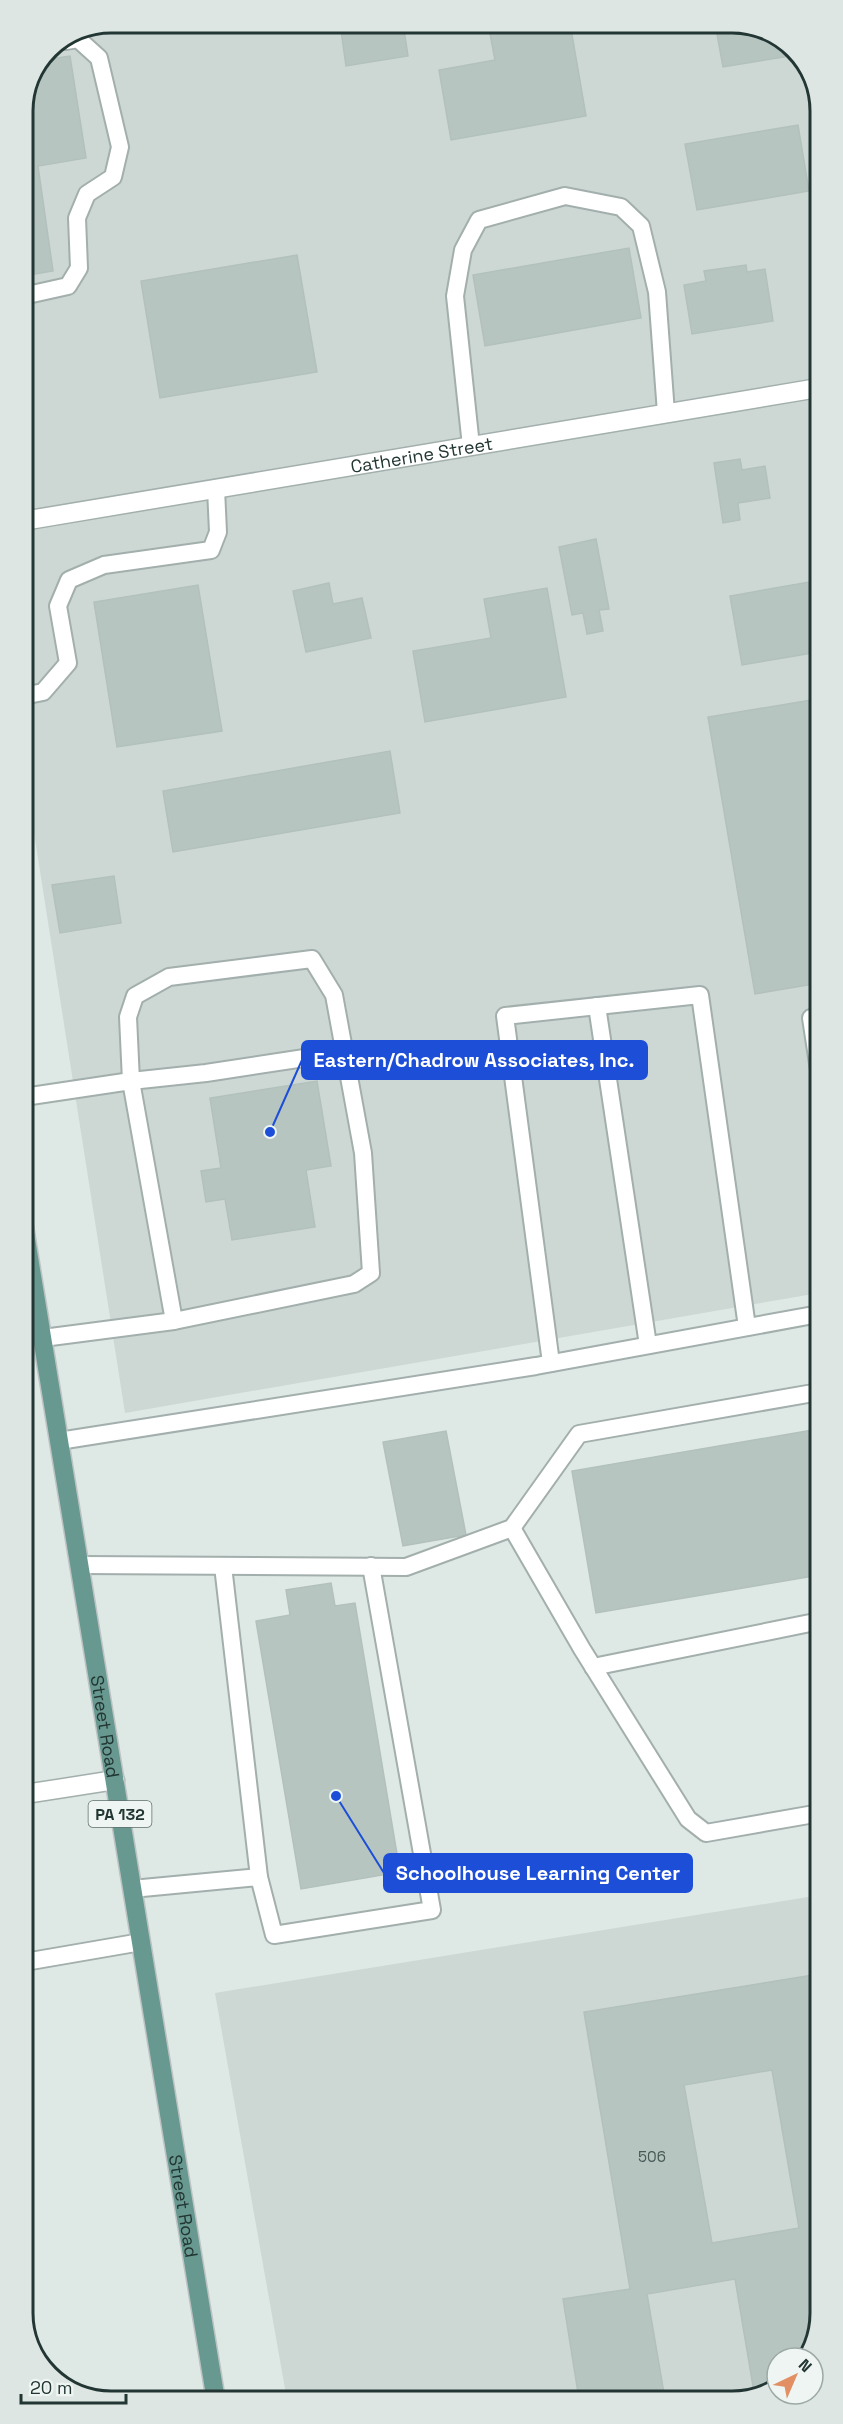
<svg xmlns="http://www.w3.org/2000/svg" width="843" height="2424" font-family="'Space Grotesk',sans-serif">
<rect width="100%" height="100%" fill="#dee8e5"/>
<g fill="#cdd8d4">
<polygon points="111,23 738,23 786,41 817,88 819,1293 125,1413 24,769 23,105 49,48"/>
<polygon points="820,1895 820,2314 805,2358 777,2358 777,2384 755,2398 287,2400 215,1993"/>
</g>
<g fill="#b7c5c1" stroke="#b2c1bc" stroke-width="1.5" fill-rule="evenodd">
<polygon points="340,23 403,23 408,56 346,66"/>
<polygon points="488,23 570,23 586,116 451,140 439,70 495,60"/>
<polygon points="715,23 738,23 786,41 796,55 723,67"/>
<polygon points="70,56 86,158 38,166 53,271 23,276 23,105 43,60"/>
<polygon points="798,125 809,191 697,210 685,144"/>
<polygon points="629,248 641,318 485,346 473,275"/>
<polygon points="297,255 317,372 160,398 141,281"/>
<polygon points="746,265 747,272 765,269 773,321 692,334 684,285 706,281 704,271"/>
<polygon points="740,459 742,470 765,466 770,498 738,503 740,520 723,523 714,463"/>
<polygon points="596,539 609,609 599,610 603,631 587,634 583,613 572,615 559,547"/>
<polygon points="809,582 818,634 818,652 742,665 730,596"/>
<polygon points="329,583 333,604 362,598 371,638 306,652 293,591"/>
<polygon points="198,585 222,731 117,747 94,602"/>
<polygon points="547,588 566,697 425,722 413,651 491,638 484,599"/>
<polygon points="818,699 819,983 755,994 708,717"/>
<polygon points="390,751 400,813 173,852 163,791"/>
<polygon points="114,876 121,923 60,933 52,885"/>
<polygon points="317,1081 331,1166 306,1170 315,1227 232,1240 225,1199 206,1202 201,1171 221,1168 210,1098"/>
<polygon points="819,1429 819,1575 596,1613 572,1471"/>
<polygon points="446,1431 466,1535 403,1546 383,1442"/>
<polygon points="331,1583 335,1606 355,1603 400,1872 301,1889 256,1621 290,1615 286,1590"/>
<path d="M820,1974V2237L811,2238L820,2293V2314L805,2358H777V2384L755,2398L735,2279L647,2294L665,2399H579L563,2299L630,2289L584,2012ZM772,2070L799,2228L712,2243L684,2085Z"/>
</g>
<g fill="none" stroke-linecap="round" stroke-linejoin="round">
<g stroke="#a2afac" stroke-width="20">
<g id="service">
<polyline points="23,296 68,286 79,268 77,218 87,194 113,177 120,147 99,58 78,39 66,41"/>
<polyline points="471,446 455,296 463,250 479,220 565,196 621,207 641,226 657,292 666,413"/>
<polyline points="23,696 43,692 68,663 58,606 69,580 104,565 211,550 218,532 216,489"/>
<polyline points="597,1006 648,1345"/>
<polyline points="811,1018 819,1070"/>
<polyline points="24,1097 131,1081 174,1321 43,1338"/>
<polyline points="174,1321 354,1284 371,1273 363,1153 334,995 312,959 169,977 135,996 128,1017 131,1081 206,1073 344,1052"/>
<polyline points="551,1363 505,1016 700,995 747,1327"/>
<polyline points="59,1441 536,1366 819,1314"/>
<polyline points="512,1528 582,1649 688,1819 706,1833 820,1813"/>
<polyline points="80,1565 406,1567 512,1528 579,1434 819,1392"/>
<polyline points="223,1566 259,1877"/>
<polyline points="593,1667 820,1621"/>
<polyline points="132,1889 259,1877 274,1935 432,1910 371,1566"/>
<polyline points="25,1962 141,1942"/>
</g>
</g>
<g stroke="#a2afac" stroke-width="21">
<g id="minor">
<path id="s1" d="M23,521L818,388"/>
<polyline points="25,1794 115,1780"/>
</g>
</g>
<g stroke="#bdc3c2" stroke-width="21">
<g id="primary">
<path id="s2" d="M24,1227L216,2401"/>
</g>
</g>
<use href="#service" stroke="#fff" stroke-width="16"/>
<use href="#minor" stroke="#fff" stroke-width="18"/>
<use href="#primary" stroke="#689991" stroke-width="18"/>
</g>
<g text-anchor="middle" dominant-baseline="central" stroke-width="5" stroke-linejoin="round" paint-order="stroke">
<g font-size="15" fill="#475a56">
<text x="652" y="2156">506</text>
</g>
<rect fill="#eef5f2" stroke="#5f6f6c" stroke-width="1.5" x="88.5" y="1801" width="63" height="26" rx="4.5"/>
<g font-size="16" font-weight="bold" fill="#223633">
<text x="120" y="1814">PA 132</text>
</g>
<g font-size="18" fill="#223633" stroke="#eef5f2">
<text stroke="none"><textPath href="#s1" startOffset="404">Catherine Street</textPath></text>
<text stroke="none"><textPath href="#s2" startOffset="506">Street Road</textPath></text>
<text stroke="none"><textPath href="#s2" startOffset="992">Street Road</textPath></text>
</g>
</g>
<path d="M0 0H843V2424H0ZM111 33H732A78 78 0 0 1 810 111V2313A78 78 0 0 1 732 2391H111A78 78 0 0 1 33 2313V111A78 78 0 0 1 111 33Z" fill="#dee6e3" fill-rule="evenodd"/>
<path fill="none" stroke="#223633" stroke-width="3" d="M111 33H732A78 78 0 0 1 810 111V2313A78 78 0 0 1 732 2391H111A78 78 0 0 1 33 2313V111A78 78 0 0 1 111 33Z"/>
<path fill="none" stroke="#1d4ed8" stroke-width="2" d="M270 1132L302 1060M336 1796L384 1873"/>
<g fill="#1d4ed8" stroke="#eef5f2" stroke-width="2">
<circle cx="270" cy="1132" r="6"/>
<circle cx="336" cy="1796" r="6"/>
</g>
<g fill="#1d4ed8" stroke="#1d4ed8" stroke-width="2">
<rect x="302" y="1041" width="345" height="38" rx="6"/>
<rect x="384" y="1854" width="308" height="38" rx="6"/>
</g>
<g font-size="20" text-anchor="middle" font-weight="bold" fill="#fff">
<text x="474" y="1067">Eastern/Chadrow Associates, Inc.</text>
<text x="538" y="1880">Schoolhouse Learning Center</text>
</g>
<g transform="translate(795 2376) rotate(44)"><circle r="28" fill="#eef5f2" stroke="#9ca9a6" stroke-width="1.5"/>
<path d="M0-4.5L10 22L0 15L-10 22Z" fill="#e29063"/>
<text y="-9" font-size="16" font-weight="bold" text-anchor="middle" fill="#223633">N</text>
</g>
<path d="M21 2394v9h105v-9" fill="none" stroke="#223633" stroke-width="3"/>
<text x="30" y="2394" font-size="18" fill="#223633" stroke="#eef5f2" stroke-width="4.5" paint-order="stroke">20 m</text>
</svg>
